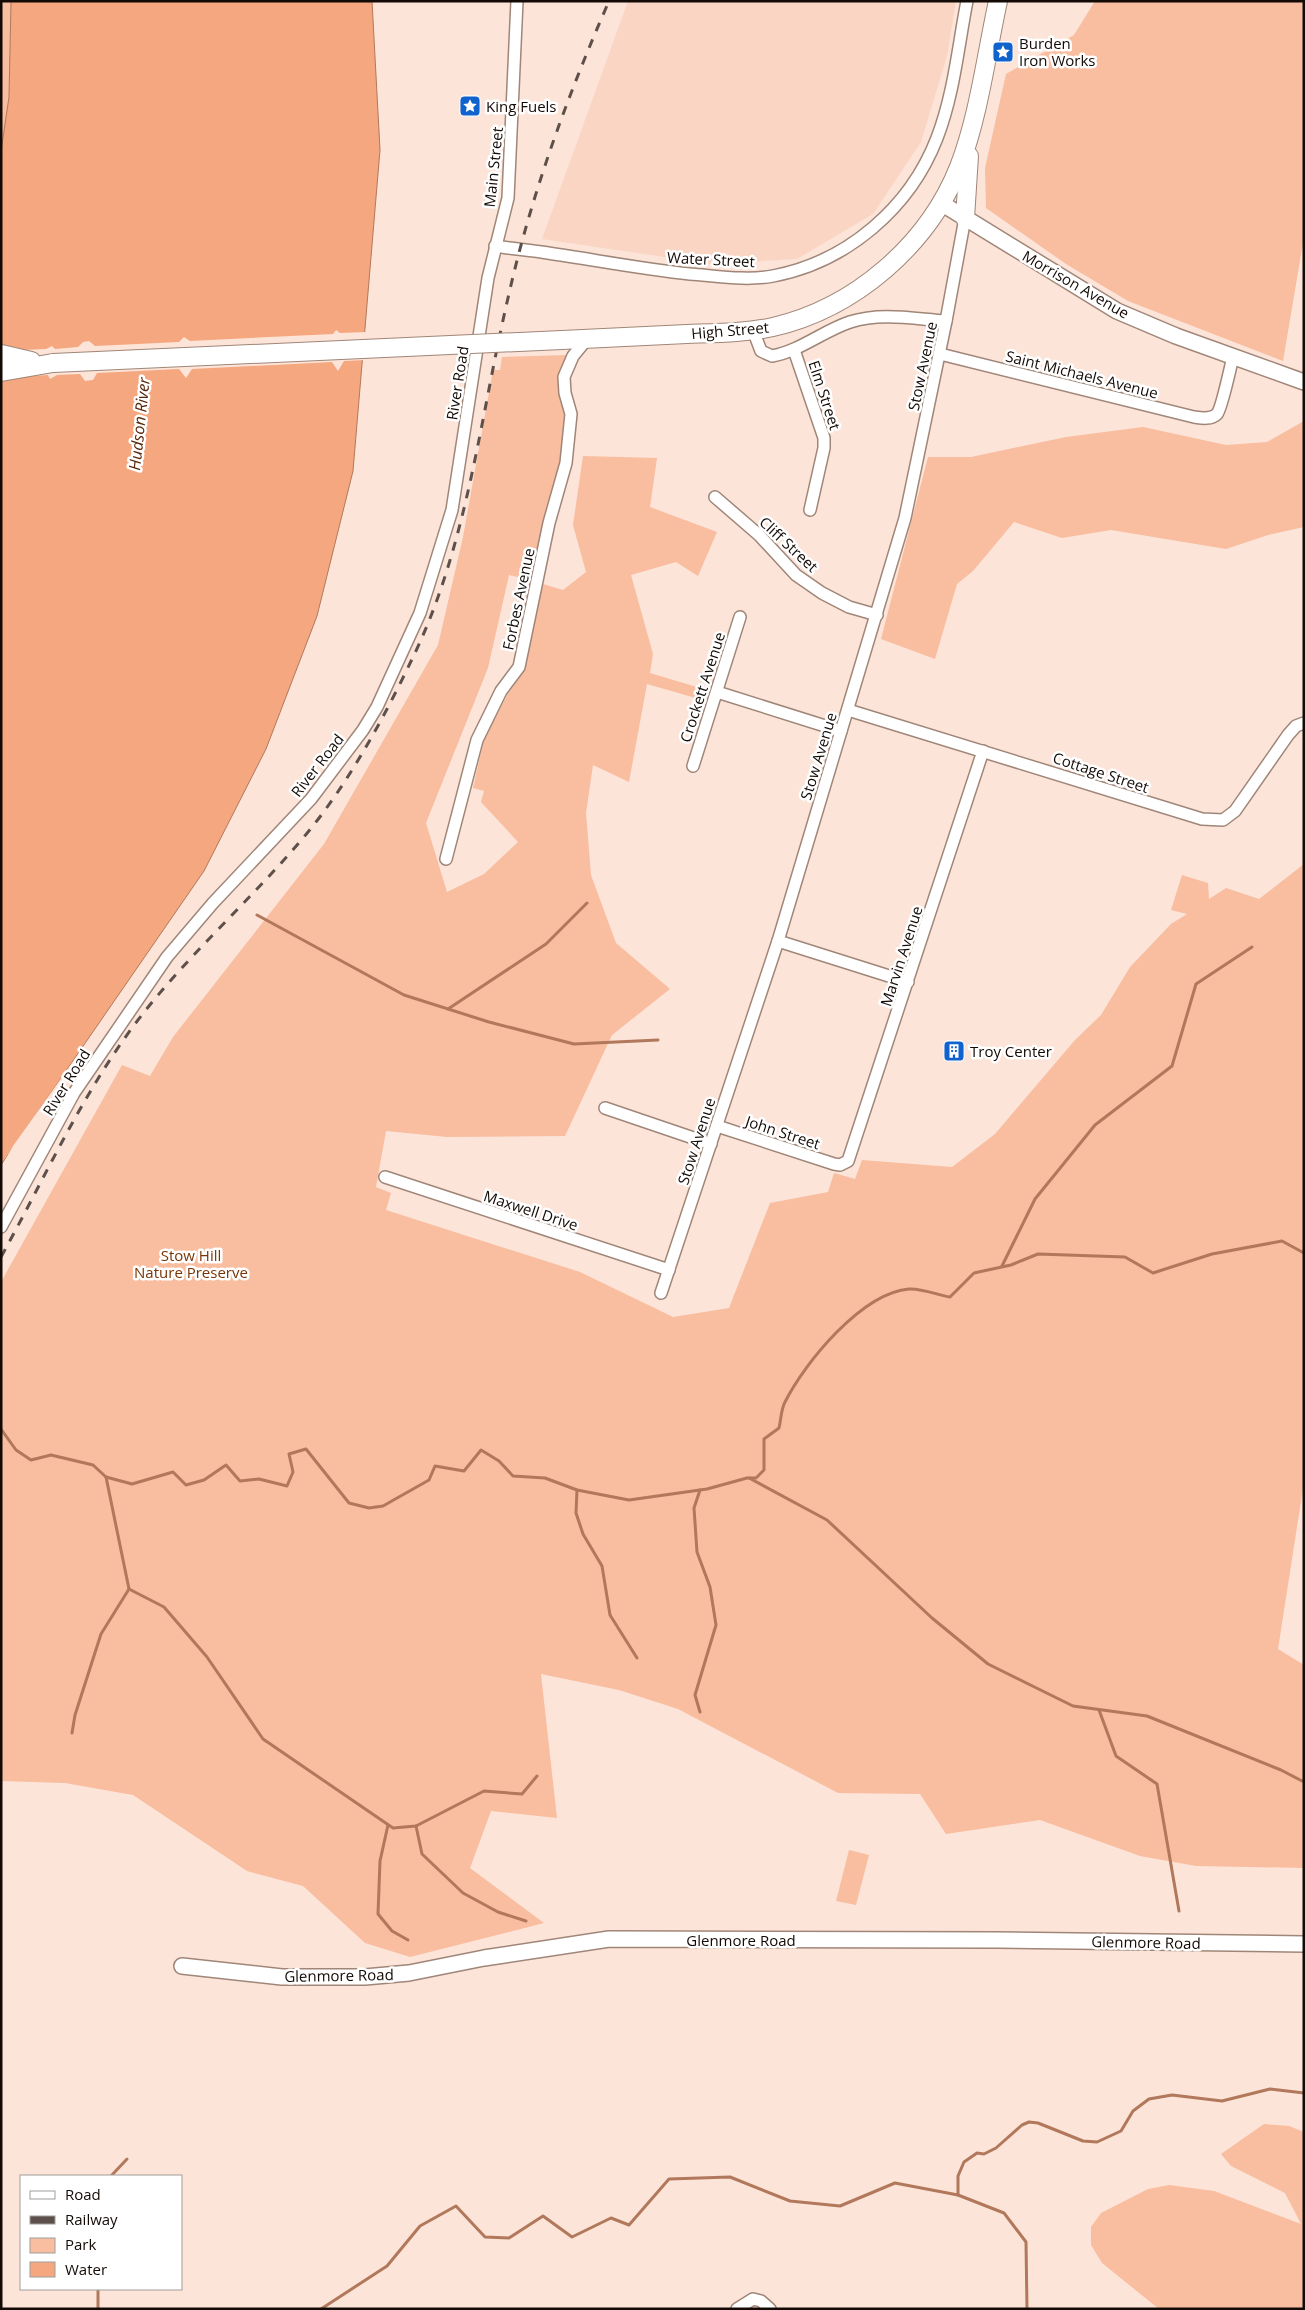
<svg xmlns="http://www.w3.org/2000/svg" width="1305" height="2310" font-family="'Open Sans',sans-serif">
<rect width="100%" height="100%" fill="#fce4d9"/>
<polygon fill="#fad5c3" points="628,1 956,1 947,56 921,142 873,214 797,259 712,264 542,239"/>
<g fill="#f9bd9f">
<polygon points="1,1 11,1 9,97 1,151"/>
<polygon points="1095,1 1304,1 1304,237 1283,361 1128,301 1066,264 986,208 985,168 1006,74 1074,35"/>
<polygon points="567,355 560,376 568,414 566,440 534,581 509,575 488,668 426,823 447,892 484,874 518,842 481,802 484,791 473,788 484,739 522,667 543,584 563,590 586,572 573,525 583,456 657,458 650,507 717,532 698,576 676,562 631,575 653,654 650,673 710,691 706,701 647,684 629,782 593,765 586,813 591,875 616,943 670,989 612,1035 565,1136 447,1137 386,1131 376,1187 391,1193 386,1210 580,1272 673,1317 729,1308 770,1203 828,1192 834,1173 855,1179 862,1160 952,1167 995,1134 1075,1040 1101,1015 1130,967 1171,924 1187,914 1171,910 1182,875 1208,883 1209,899 1226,888 1259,899 1304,864 1304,1482 1278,1649 1304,1665 1304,1868 1196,1866 1140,1856 1040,1820 946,1834 920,1794 838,1793 678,1709 619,1690 541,1674 557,1818 491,1811 470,1868 544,1923 410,1957 365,1943 303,1886 247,1871 133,1795 65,1783 1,1781 1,1282 122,1065 150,1076 173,1037 324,844 438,645 463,537 493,370 500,370 502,357"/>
<polygon points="1304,421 1304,527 1268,535 1226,549 1111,530 1062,538 1014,522 973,571 957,584 935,659 881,639 928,457 971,457 1066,437 1143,427 1226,445 1267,442"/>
<polygon points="849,1850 869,1855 856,1905 836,1901"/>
<polygon points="1264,2124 1289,2126 1304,2132 1304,2309 1159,2309 1102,2263 1091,2245 1091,2227 1101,2213 1148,2189 1169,2185 1214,2191 1301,2224 1285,2193 1231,2166 1221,2154"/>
</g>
<polygon fill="#f5a77f" stroke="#b1785b" points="11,1 372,1 380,150 353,471 317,616 266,749 204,871 1,1165 1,151 9,97"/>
<g fill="#fce4d9">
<polygon points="336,330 340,333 367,332 365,360 344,361 338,371 332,362 192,369 186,378 179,369 97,373 93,380 85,381 80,374 57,375 50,379 48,375 15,377 13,349 15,347 21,350 46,349 52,346 55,349 78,347 83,342 89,341 95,346 179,342 184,337 190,341 333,334"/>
<polygon points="136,973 138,974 1,1167 13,1146"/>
</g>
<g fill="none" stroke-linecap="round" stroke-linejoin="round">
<g stroke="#b1785b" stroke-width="3">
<polyline points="257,915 404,995 489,1022 574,1044 658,1040"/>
<polyline points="448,1009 546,944 587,903"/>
<polyline points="1002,1266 1035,1199 1095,1125 1172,1066 1196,984 1252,947"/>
<path d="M1,1429L16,1450L31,1460L51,1455L93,1465L106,1477L132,1484L173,1472L186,1485L204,1480L226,1465L240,1481L259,1479L287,1486L293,1472L289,1454L306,1449L349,1503L369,1508L383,1506L429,1480L435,1466L464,1471L481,1450L499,1461L513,1476L545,1478L577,1490L629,1500L707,1489L747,1478H756L764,1470V1439L779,1428C781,1420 781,1409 785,1402C805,1362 862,1293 909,1289C921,1288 938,1295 950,1297L974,1273L1011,1265L1038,1254L1125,1257L1153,1273L1212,1254L1282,1241L1304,1253"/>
<polyline points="106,1477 129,1589 164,1607 207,1657 263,1739 393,1828 416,1826 484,1791 522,1794 537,1776"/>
<polyline points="749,1478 827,1520 932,1618 988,1664 1073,1706 1147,1716 1281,1770 1304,1782"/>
<polyline points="577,1490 576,1513 583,1534 602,1566 610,1615 637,1658"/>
<polyline points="1099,1710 1116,1756 1157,1784 1179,1911"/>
<polyline points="700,1712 695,1695 716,1625 710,1587 697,1552 694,1508 700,1490"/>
<polyline points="72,1733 75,1715 101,1634 129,1589"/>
<polyline points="388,1825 380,1861 378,1914 392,1931 408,1940"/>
<polyline points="416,1826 422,1854 463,1893 498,1912 526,1921"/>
<polyline points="111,2176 127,2159"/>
<polyline points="958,2195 958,2176 964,2162 977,2153 984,2154 996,2148 1022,2125 1029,2122 1038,2123 1083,2141 1097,2142 1121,2131 1133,2111 1149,2099 1172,2095 1222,2101 1270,2089 1304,2093"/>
<polyline points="98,2289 98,2309"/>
<polyline points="321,2309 387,2266 420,2226 456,2206 485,2237 509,2238 543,2216 572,2237 611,2218 629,2225 669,2179 730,2177 790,2201 840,2206 895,2183 958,2195 1004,2213 1026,2242 1027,2309"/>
</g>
<g stroke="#a08678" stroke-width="14">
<g id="street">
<path d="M495,246C513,249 530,250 548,253C596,260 642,269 690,274C717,276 747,281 773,276C847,262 910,208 937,138C954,94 958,47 967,1"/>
<path d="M753,330L761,351L772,356C800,351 823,331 850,322C881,312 915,319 946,321"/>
<polyline points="794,350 824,438 824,448 810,510"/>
<path d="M940,354L1194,417C1201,418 1211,420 1217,414C1222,408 1230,368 1233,357"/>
<polyline points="715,497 759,535 796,575 822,593 849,607 877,615"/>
<polyline points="717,692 841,731"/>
<polyline points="848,710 1202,819 1223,820 1235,811 1288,735 1296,726 1304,723"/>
<polyline points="693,766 740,617"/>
<polyline points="446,859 477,740 501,691 519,667 549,523 566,463 571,414 565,393 564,377 573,356 587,339"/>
<polyline points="778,941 908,982"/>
<polyline points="605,1108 711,1144"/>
<polyline points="717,1126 834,1164 840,1165 848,1161 983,751"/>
<polyline points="385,1177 669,1270"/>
<polyline points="1,1227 74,1093 167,957 213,903 311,799 363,730 377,707 420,613 452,510 488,278 508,198 517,1"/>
<polyline points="661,1293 778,941 905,518 946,321 965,218"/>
<polyline points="737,2309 753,2299 761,2301 770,2309"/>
</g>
</g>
<g stroke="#a08678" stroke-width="18">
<g id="secondary">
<polyline points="941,203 1117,311 1176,336 1304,382"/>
<polyline points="182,1966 282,1977 365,1977 409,1973 484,1958 609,1939 997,1940 1304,1944"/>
</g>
</g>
<g stroke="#a08678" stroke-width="20">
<g id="primary">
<polyline points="965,218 969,156"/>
<path d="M562,340C603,338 645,336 687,334C716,333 745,333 773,327C855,308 928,245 959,167C979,115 986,56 998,1"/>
<polyline points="1,372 53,363"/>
</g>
</g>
<g stroke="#a08678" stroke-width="22">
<polyline id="highway" points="1,355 31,362"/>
</g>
<use href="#street" stroke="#fff" stroke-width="11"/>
<use href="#secondary" stroke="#fff" stroke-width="15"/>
<use href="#primary" stroke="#fff" stroke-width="18"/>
<use href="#highway" stroke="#fff" stroke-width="20"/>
<path stroke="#5d4f49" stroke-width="3" stroke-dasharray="9 9" stroke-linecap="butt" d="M1,1257C47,1174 86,1085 145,1011C195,948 257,894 308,832C350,781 386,714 414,655C468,542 480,418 508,298C531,195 567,97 609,1"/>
<g stroke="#a08678" stroke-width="20" stroke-linecap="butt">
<polyline id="primary-bridge" points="53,363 562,340"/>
</g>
<use href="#primary-bridge" stroke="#fff" stroke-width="18"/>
</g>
<defs>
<g id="sight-square" transform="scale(1.125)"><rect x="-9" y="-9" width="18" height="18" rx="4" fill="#1062cc" stroke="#fff"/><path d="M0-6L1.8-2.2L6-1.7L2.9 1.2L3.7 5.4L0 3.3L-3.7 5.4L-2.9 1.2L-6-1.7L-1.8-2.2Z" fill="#fff"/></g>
<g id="building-square" transform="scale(1.125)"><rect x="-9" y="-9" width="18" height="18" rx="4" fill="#1062cc" stroke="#fff"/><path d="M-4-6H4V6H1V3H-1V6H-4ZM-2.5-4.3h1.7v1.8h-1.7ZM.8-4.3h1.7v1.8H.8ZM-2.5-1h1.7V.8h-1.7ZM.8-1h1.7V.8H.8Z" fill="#fff"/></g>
</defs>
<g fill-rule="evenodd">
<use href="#sight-square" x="1003" y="52"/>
<use href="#sight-square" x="470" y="106"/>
<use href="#building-square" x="954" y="1051"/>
</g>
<g text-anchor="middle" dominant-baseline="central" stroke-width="5" stroke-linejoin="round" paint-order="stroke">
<g font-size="15" fill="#130a06" stroke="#fff" text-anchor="start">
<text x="1019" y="43">Burden<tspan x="1019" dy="17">Iron Works</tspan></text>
<text x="486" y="106">King Fuels</text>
<text x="970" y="1051">Troy Center</text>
</g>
<g font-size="15" fill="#130a06" stroke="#fff">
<text transform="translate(493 167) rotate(-84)">Main Street</text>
<text transform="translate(711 259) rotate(3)">Water Street</text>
<text transform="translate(1076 284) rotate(30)">Morrison Avenue</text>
<text transform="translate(730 330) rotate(-5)">High Street</text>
<text transform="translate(922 366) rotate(-78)">Stow Avenue</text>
<text transform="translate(1082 374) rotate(14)">Saint Michaels Avenue</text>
<text transform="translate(457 383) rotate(-81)">River Road</text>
<text transform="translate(825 395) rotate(72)">Elm Street</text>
<text transform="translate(789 544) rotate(43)">Cliff Street</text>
<text transform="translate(518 599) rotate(-78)">Forbes Avenue</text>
<text transform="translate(702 687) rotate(-72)">Crockett Avenue</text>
<text transform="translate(818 756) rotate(-73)">Stow Avenue</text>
<text transform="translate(317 765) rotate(-52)">River Road</text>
<text transform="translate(1101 772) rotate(18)">Cottage Street</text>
<text transform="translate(901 956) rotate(-72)">Marvin Avenue</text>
<text transform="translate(66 1082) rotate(-58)">River Road</text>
<text transform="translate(783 1132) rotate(18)">John Street</text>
<text transform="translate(696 1141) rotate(-72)">Stow Avenue</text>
<text transform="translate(531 1210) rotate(18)">Maxwell Drive</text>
<text x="741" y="1940">Glenmore Road</text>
<text transform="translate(1146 1942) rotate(1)">Glenmore Road</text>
<text transform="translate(339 1975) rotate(-1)">Glenmore Road</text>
</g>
<g font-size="15" fill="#7a3506" stroke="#fff">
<text x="191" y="1255">Stow Hill<tspan x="191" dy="17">Nature Preserve</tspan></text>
</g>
<g font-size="16" font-style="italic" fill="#552507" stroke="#fff">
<text transform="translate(139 424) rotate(-84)">Hudson River</text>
</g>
</g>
<rect width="1305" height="2310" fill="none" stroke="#130a06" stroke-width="5"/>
<rect x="20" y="2175" width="162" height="115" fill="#ffffff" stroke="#a19d9b"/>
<rect x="30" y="2191" width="25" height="8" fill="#ffffff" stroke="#a19d9b"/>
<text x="65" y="2200" font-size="15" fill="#130a06">Road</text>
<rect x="30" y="2216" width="25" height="8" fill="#5d4f49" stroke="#a19d9b"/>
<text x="65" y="2225" font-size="15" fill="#130a06">Railway</text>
<rect x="30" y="2238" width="25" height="15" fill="#f9bd9f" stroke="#a19d9b"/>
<text x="65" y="2250" font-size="15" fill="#130a06">Park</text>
<rect x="30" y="2262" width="25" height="15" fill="#f5a77f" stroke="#a19d9b"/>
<text x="65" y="2275" font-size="15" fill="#130a06">Water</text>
</svg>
